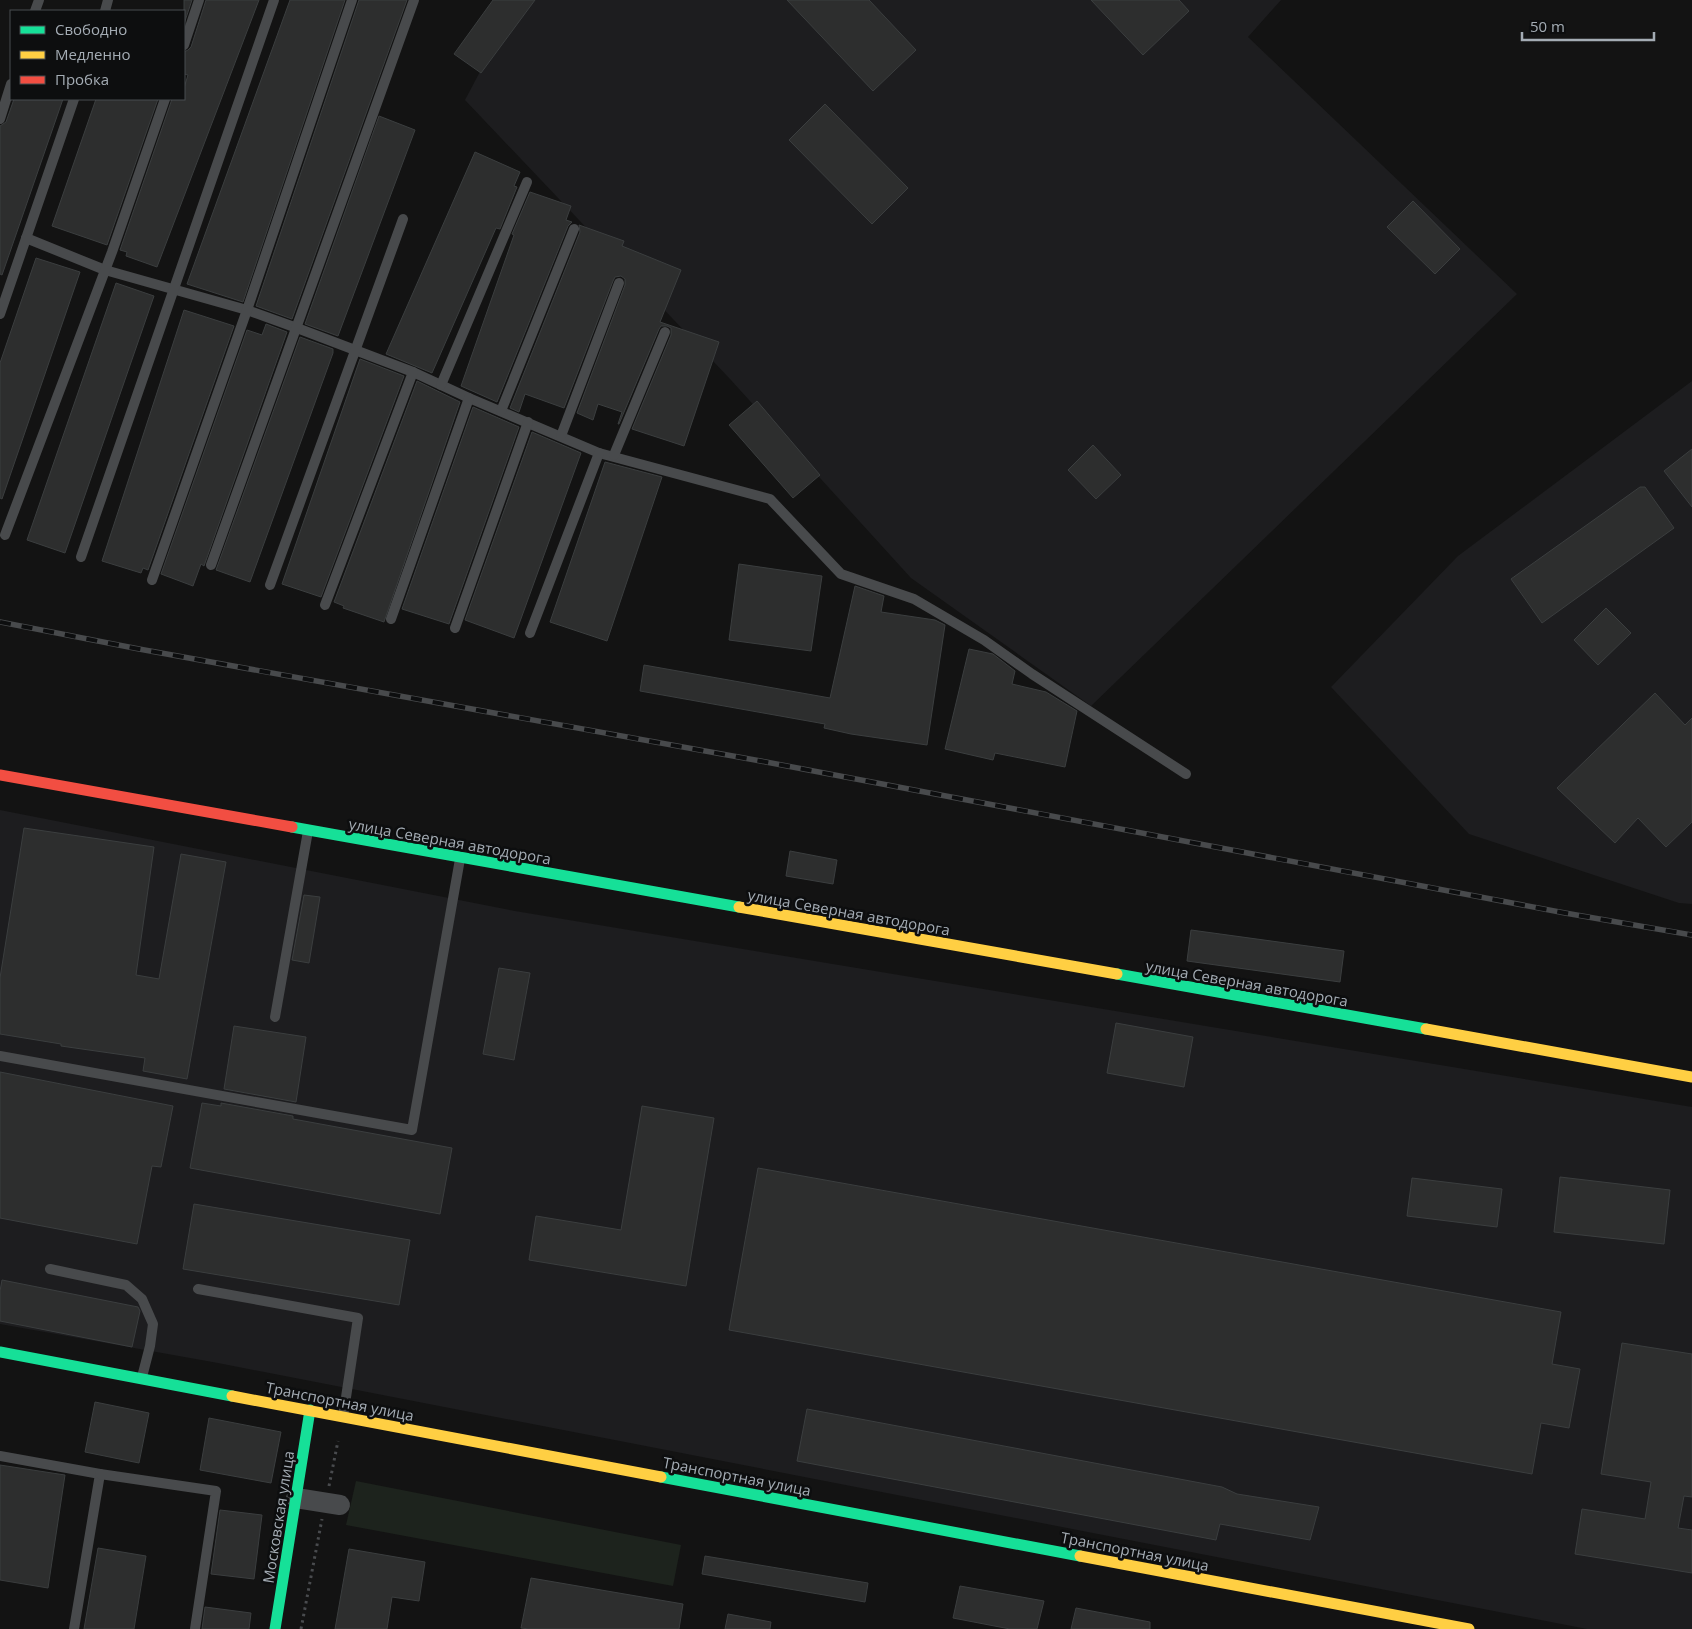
<svg xmlns="http://www.w3.org/2000/svg" width="1692" height="1629" font-family="'Open Sans',sans-serif">
<rect width="100%" height="100%" fill="#131313"/>
<g fill="#1d1d1f">
<polygon points="518,0 1281,0 1248,37 1517,294 1091,706 911,578 730,379 465,100"/>
<polygon points="1692,381 1692,904 1679,903 1469,834 1331,687 1458,556"/>
<polygon points="0,810 515,911 1692,1107 1692,1629 1587,1629 218,1363 0,1324"/>
</g>
<polygon fill="#1d231d" points="356,1481 681,1545 673,1586 346,1525"/>
<g fill="#2d2e2e" stroke="#3b3e3f">
<polygon points="184,0 192,0 184,24"/>
<polygon points="206,0 259,0 157,267 126,256 127,252 120,250 172,99 184,99 184,88 188,75 184,74 184,52 188,50 191,47"/>
<polygon points="290,0 345,0 243,302 187,284"/>
<polygon points="359,0 407,0 292,319 256,306"/>
<polygon points="493,0 535,0 481,73 454,54"/>
<polygon points="787,0 869,0 916,50 873,91"/>
<polygon points="1091,0 1179,0 1189,11 1143,55"/>
<polygon points="14,99 63,99 2,275 0,274 0,126 6,122"/>
<polygon points="96,99 158,99 107,245 52,226"/>
<polygon points="825,104 908,188 872,224 789,140"/>
<polygon points="379,116 415,130 338,336 305,324"/>
<polygon points="475,152 520,172 514,186 517,187 500,229 496,228 432,373 386,354"/>
<polygon points="530,192 571,206 566,220 572,222 568,226 497,402 461,386 514,235 512,234"/>
<polygon points="1413,201 1460,249 1435,274 1387,227"/>
<polygon points="579,225 624,241 622,246 681,270 660,322 719,342 684,446 632,429 671,335 671,328 667,326 661,326 659,329 619,424 618,424 622,412 598,404 593,420 577,413 625,285 625,279 621,276 615,277 613,281 564,408 525,394 519,412 510,408 580,232"/>
<polygon points="36,258 80,272 2,499 0,498 0,363"/>
<polygon points="116,283 154,296 65,553 27,540"/>
<polygon points="184,310 234,326 148,570 143,568 141,573 102,561"/>
<polygon points="266,324 287,332 204,566 201,564 193,586 161,574 247,330 262,335"/>
<polygon points="300,337 333,349 333,353 250,582 216,570"/>
<polygon points="360,359 404,376 321,597 282,584"/>
<polygon points="417,381 460,402 384,622 343,608 344,606 334,602"/>
<polygon points="757,401 820,475 793,498 729,425"/>
<polygon points="473,407 519,427 449,624 402,609"/>
<polygon points="532,432 581,453 514,638 465,620"/>
<polygon points="1093,445 1121,475 1096,499 1068,470"/>
<polygon points="1692,449 1692,507 1664,471"/>
<polygon points="605,462 662,477 607,641 550,622"/>
<polygon points="1640,487 1645,487 1674,528 1542,623 1511,579"/>
<polygon points="739,564 822,576 811,651 729,640"/>
<polygon points="855,586 884,596 881,612 935,620 945,625 927,745 851,734 824,728 825,724 640,691 644,665 830,698"/>
<polygon points="1606,608 1631,633 1598,665 1574,640"/>
<polygon points="969,649 993,654 1015,671 1012,684 1046,692 1077,711 1065,767 995,753 993,760 945,749"/>
<polygon points="1655,693 1685,725 1692,718 1692,822 1666,847 1638,818 1615,843 1557,788"/>
<polygon points="24,828 154,847 136,975 159,979 181,854 226,862 187,1079 143,1071 145,1058 61,1046 61,1044 0,1034 0,978"/>
<polygon points="790,851 837,860 833,884 786,876"/>
<polygon points="304,895 320,897 309,963 292,960"/>
<polygon points="1191,930 1344,951 1340,982 1187,961"/>
<polygon points="499,968 530,973 514,1060 483,1054"/>
<polygon points="1116,1023 1193,1037 1184,1087 1107,1073"/>
<polygon points="234,1026 306,1037 296,1102 224,1089"/>
<polygon points="0,1072 173,1106 161,1167 152,1166 137,1244 0,1218"/>
<polygon points="202,1103 221,1106 221,1103 293,1116 293,1119 452,1148 440,1214 190,1168"/>
<polygon points="642,1106 714,1118 686,1286 529,1260 536,1216 621,1230"/>
<polygon points="758,1168 1561,1312 1552,1364 1580,1369 1569,1428 1541,1423 1532,1474 729,1330"/>
<polygon points="1560,1177 1670,1190 1664,1244 1554,1232"/>
<polygon points="1412,1178 1502,1189 1497,1227 1407,1216"/>
<polygon points="194,1204 410,1240 399,1305 183,1269"/>
<polygon points="2,1280 138,1307 140,1311 132,1347 0,1321 0,1291"/>
<polygon points="1622,1343 1692,1354 1692,1497 1684,1496 1678,1528 1692,1530 1692,1573 1575,1554 1582,1509 1645,1519 1651,1482 1601,1474"/>
<polygon points="95,1402 149,1413 139,1463 85,1452"/>
<polygon points="807,1409 1222,1487 1237,1494 1319,1507 1310,1540 1220,1524 1216,1540 797,1461"/>
<polygon points="209,1418 281,1432 271,1483 200,1470"/>
<polygon points="0,1465 65,1475 48,1588 0,1580"/>
<polygon points="220,1510 262,1515 254,1579 211,1574"/>
<polygon points="98,1548 146,1556 134,1629 84,1629"/>
<polygon points="349,1549 425,1562 419,1601 392,1597 387,1629 335,1629"/>
<polygon points="705,1556 868,1583 865,1602 702,1574"/>
<polygon points="531,1578 683,1604 679,1629 529,1629 521,1628"/>
<polygon points="960,1586 1044,1601 1037,1629 1010,1629 953,1618"/>
<polygon points="205,1607 251,1613 249,1629 202,1629"/>
<polygon points="1076,1608 1150,1622 1150,1629 1071,1629"/>
<polygon points="728,1614 771,1622 770,1629 725,1629"/>
</g>
<g fill="none" stroke-linecap="round" stroke-linejoin="round">
<g stroke="#494b4e" stroke-width="3" stroke-dasharray="2.5 4" stroke-linecap="butt">
<polyline points="329,1486 338,1441"/>
<polyline points="301,1629 322,1519"/>
</g>
<g stroke="#484a4c" stroke-width="10">
<polyline points="35,11 39,0"/>
<polyline points="105,11 108,0"/>
<polyline points="184,45 199,0"/>
<polyline points="0,119 11,84"/>
<polyline points="26,238 105,270 247,310 297,328 413,372 469,398 599,453 770,499 841,574 914,599 984,640 1032,674 1186,774"/>
<polyline points="0,314 74,99"/>
<polyline points="441,385 527,182"/>
<polyline points="501,411 574,229"/>
<polyline points="561,436 619,283"/>
<polyline points="614,455 665,332"/>
<polyline points="5,535 112,252 165,99"/>
<polyline points="81,557 274,0"/>
<polyline points="211,565 414,0"/>
<polyline points="152,580 247,310 352,0"/>
<polyline points="270,585 403,219"/>
<polyline points="325,605 413,372"/>
<polyline points="391,619 469,398"/>
<polyline points="455,628 528,422"/>
<polyline points="530,633 599,453"/>
<polyline points="275,1017 308,831"/>
<polyline points="0,1056 412,1130 460,859"/>
<polyline points="50,1269 126,1285 142,1299 153,1324 150,1346 142,1377"/>
<polyline points="198,1289 358,1318 343,1417"/>
<polyline points="0,1456 100,1474 74,1629"/>
<polyline points="100,1474 216,1491 195,1629"/>
</g>
<polyline stroke="#484a4c" stroke-width="20" points="296,1498 340,1505"/>
<g stroke="#16e098" stroke-width="11">
<polyline points="292,827 739,907"/>
<polyline points="1117,974 1426,1029"/>
<polyline points="0,1352 232,1396"/>
<polyline points="661,1477 1080,1556"/>
<polyline points="275,1629 310,1410"/>
</g>
<g stroke="#ffcf43" stroke-width="11">
<polyline points="739,907 1117,974"/>
<polyline points="1426,1029 1692,1077"/>
<polyline points="232,1396 661,1477"/>
<polyline points="1080,1556 1469,1629"/>
</g>
<polyline stroke="#f24e42" stroke-width="11" points="0,775 292,827"/>
<g stroke="#484a4c" stroke-width="5.5">
<polyline id="rail" points="0,622 139,649 766,762 1565,913 1692,935"/>
</g>
<use href="#rail" stroke="#0d0e0f" stroke-width="4" stroke-dasharray="11" stroke-linecap="butt"/>
</g>
<g text-anchor="middle" dominant-baseline="central" stroke-width="5" stroke-linejoin="round" paint-order="stroke">
<g font-size="15" fill="#a4acb4" stroke="#0d0e0f">
<text transform="translate(450 841) rotate(10)">улица Северная автодорога</text>
<text transform="translate(849 912) rotate(10)">улица Северная автодорога</text>
<text transform="translate(1247 983) rotate(10)">улица Северная автодорога</text>
<text transform="translate(340 1401) rotate(11)">Транспортная улица</text>
<text transform="translate(737 1476) rotate(11)">Транспортная улица</text>
<text transform="translate(278 1517) rotate(-81)">Московская улица</text>
<text transform="translate(1135 1551) rotate(11)">Транспортная улица</text>
</g>
</g>
<rect x="10" y="10" width="175" height="90" fill="#0d0e0f" stroke="#494d51"/>
<rect x="20" y="26" width="25" height="8" fill="#16e098" stroke="#494d51"/>
<text x="55" y="35" font-size="15" fill="#a4acb4">Свободно</text>
<rect x="20" y="51" width="25" height="8" fill="#ffcf43" stroke="#494d51"/>
<text x="55" y="60" font-size="15" fill="#a4acb4">Медленно</text>
<rect x="20" y="76" width="25" height="8" fill="#f24e42" stroke="#494d51"/>
<text x="55" y="85" font-size="15" fill="#a4acb4">Пробка</text>
<path d="M1522 32v8h132v-8" fill="none" stroke="#a4acb4" stroke-width="2.5"/>
<text x="1530" y="32" font-size="15" fill="#a4acb4" stroke="#0d0e0f" stroke-width="4" paint-order="stroke">50 m</text>
</svg>
